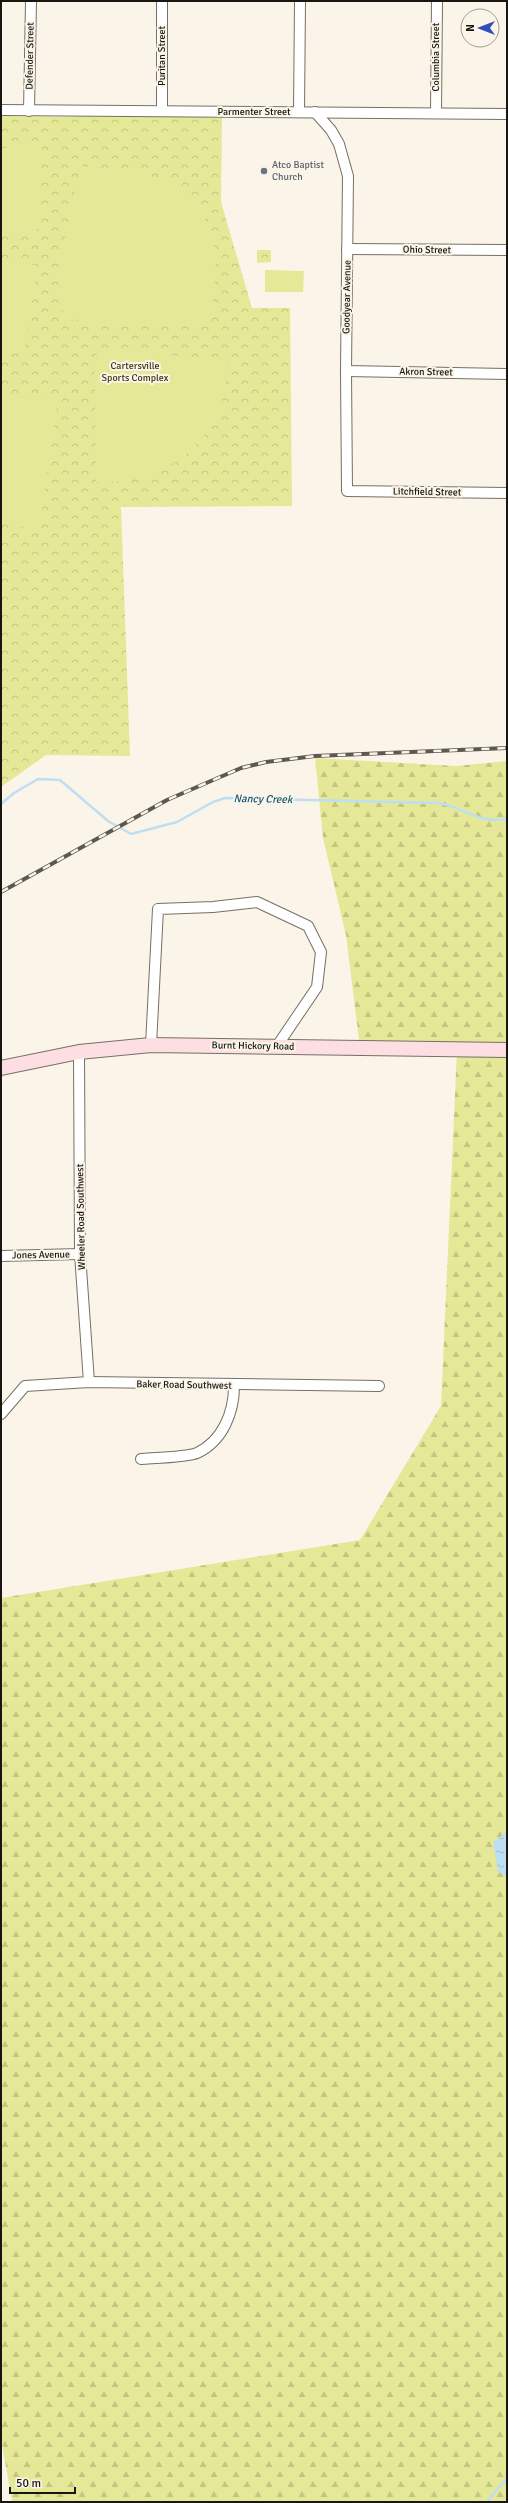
<svg xmlns="http://www.w3.org/2000/svg" width="508" height="2503" font-family="Signika,sans-serif">
<defs>
<pattern id="forest-firs" width="22" height="20" patternUnits="userSpaceOnUse"><rect width="22" height="20" fill="#e4e897"/><path d="M5 1l3.5 6h-7zM16 11l3.5 6h-7z" fill="#c3c681"/></pattern>
<pattern id="park-crowns" width="20" height="18" patternUnits="userSpaceOnUse"><rect width="20" height="18" fill="#e4e897"/><path d="M2 6a3 3 0 1 1 6 0M12 15a3 3 0 1 1 6 0" fill="none" stroke="#c3c681"/></pattern>
<pattern id="water-ripples" width="26" height="14" patternUnits="userSpaceOnUse"><rect width="26" height="14" fill="#bedef4"/><path d="M2 4q2-2 4 0t4 0M15 11q2-2 4 0t4 0" fill="none" stroke="#a3bed0"/></pattern>
</defs>
<rect width="100%" height="100%" fill="#fbf5e9"/>
<polygon fill="url(#forest-firs)" points="315,758 456,766 507,761 507,2502 12,2502 1,2438 1,1598 360,1540 441,1406 457,1050 360,1048 346,935 323,838"/>
<g fill="url(#park-crowns)">
<polygon points="139,115 222,118 221,202 252,308 290,308 292,506 121,507 130,756 46,755 1,787 1,116 58,117"/>
<polygon points="257,250 271,250 271,262 257,263"/>
</g>
<g fill="#e4e897">
<polygon points="22,144 42,145 40,227 31,234 1,230 1,149"/>
<path d="M80,166C138,171 201,175 214,245C218,270 213,297 211,321C163,324 115,327 68,319L60,307L61,257Z"/>
<polygon points="1,262 30,262 37,270 24,353 1,349"/>
<polygon points="265,270 304,271 303,292 265,292"/>
<path d="M103,349L228,360C227,375 226,391 221,406C200,459 150,483 96,482L95,356Z"/>
<polygon points="1,395 51,399 57,407 39,531 1,522"/>
</g>
<polygon fill="url(#water-ripples)" points="507,1832 507,1876 498,1872 493,1842"/>
<g fill="none" stroke-linecap="round" stroke-linejoin="round">
<g stroke="#bedef4" stroke-width="2.5">
<path d="M1,804L14,793L38,779L60,780L108,821L131,834L177,822L213,802L225,798L439,803C462,807 483,826 507,818"/>
<polyline points="487,2502 507,2478"/>
</g>
<g stroke="#757065" stroke-width="12">
<g id="minor">
<polyline points="1,110 507,114"/>
<polyline points="162,110 162,1"/>
<polyline points="29,111 31,1"/>
<polyline points="299,112 300,1"/>
<polyline points="315,112 331,130 339,144 348,176 346,371 347,491 507,493"/>
<polyline points="436,113 437,1"/>
<polyline points="347,249 507,250"/>
<polyline points="346,371 507,374"/>
<polyline points="151,1045 158,909 213,907 257,902 308,926 321,952 317,987 277,1046"/>
<polyline points="79,1052 80,1254 89,1382"/>
<polyline points="1,1256 80,1254"/>
<polyline points="1,1414 25,1386 89,1382 379,1386"/>
<path d="M141,1459C154,1458 188,1457 197,1453C223,1441 234,1412 234,1386"/>
</g>
</g>
<g stroke="#757065" stroke-width="16">
<polyline id="secondary" points="1,1068 79,1052 151,1045 507,1050"/>
</g>
<use href="#minor" stroke="#fff" stroke-width="10"/>
<use href="#secondary" stroke="#fddfe3" stroke-width="14"/>
<g stroke="#5c5952" stroke-width="4">
<polyline id="rail" points="1,892 167,800 241,768 266,762 315,756 507,748"/>
</g>
<use href="#rail" stroke="#fbf5e9" stroke-width="2.5" stroke-dasharray="8" stroke-linecap="butt"/>
</g>
<circle fill="#6b7280" stroke="#fbf5e9" stroke-width="1.5" cx="264" cy="171" r="4"/>
<g text-anchor="middle" dominant-baseline="central" stroke-width="4" stroke-linejoin="round" paint-order="stroke">
<g font-size="10" fill="#181612" stroke="#fbf5e9">
<text transform="translate(30 56) rotate(-89)">Defender Street</text>
<text transform="translate(162 56) rotate(-90)">Puritan Street</text>
<text transform="translate(436 57) rotate(-90)">Columbia Street</text>
<text x="254" y="112">Parmenter Street</text>
<text transform="translate(427 250) rotate(1)">Ohio Street</text>
<text transform="translate(347 297) rotate(-89)">Goodyear Avenue</text>
<text transform="translate(426 372) rotate(1)">Akron Street</text>
<text transform="translate(427 492) rotate(1)">Litchfield Street</text>
<text transform="translate(253 1046) rotate(1)">Burnt Hickory Road</text>
<text transform="translate(81 1217) rotate(-91)">Wheeler Road Southwest</text>
<text transform="translate(41 1255) rotate(-1)">Jones Avenue</text>
<text transform="translate(184 1385) rotate(1)">Baker Road Southwest</text>
</g>
<g font-size="10" fill="#5b616d" stroke="#fbf5e9" text-anchor="start">
<text x="272" y="165">Atco Baptist<tspan x="272" dy="12">Church</tspan></text>
</g>
<g font-size="10" fill="#383913" stroke="#fbf5e9">
<text x="135" y="366">Cartersville<tspan x="135" dy="12">Sports Complex</tspan></text>
</g>
<g font-size="11" font-style="italic" fill="#17587b" stroke="#fbf5e9">
<text transform="translate(263 799) rotate(1)">Nancy Creek</text>
</g>
</g>
<rect width="508" height="2503" fill="none" stroke="#181612" stroke-width="4"/>
<g transform="translate(480 28) rotate(270)"><circle r="19" fill="#fbf5e9" stroke="#a09c93"/>
<path d="M0-3L7 15L0 10L-7 15Z" fill="#324dbe"/>
<text y="-6" font-size="11" font-weight="bold" text-anchor="middle" fill="#181612">N</text>
</g>
<path d="M10 2487v6h65v-6" fill="none" stroke="#181612" stroke-width="2"/>
<text x="16" y="2487" font-size="12" fill="#181612" stroke="#fbf5e9" stroke-width="3" paint-order="stroke">50 m</text>
</svg>
